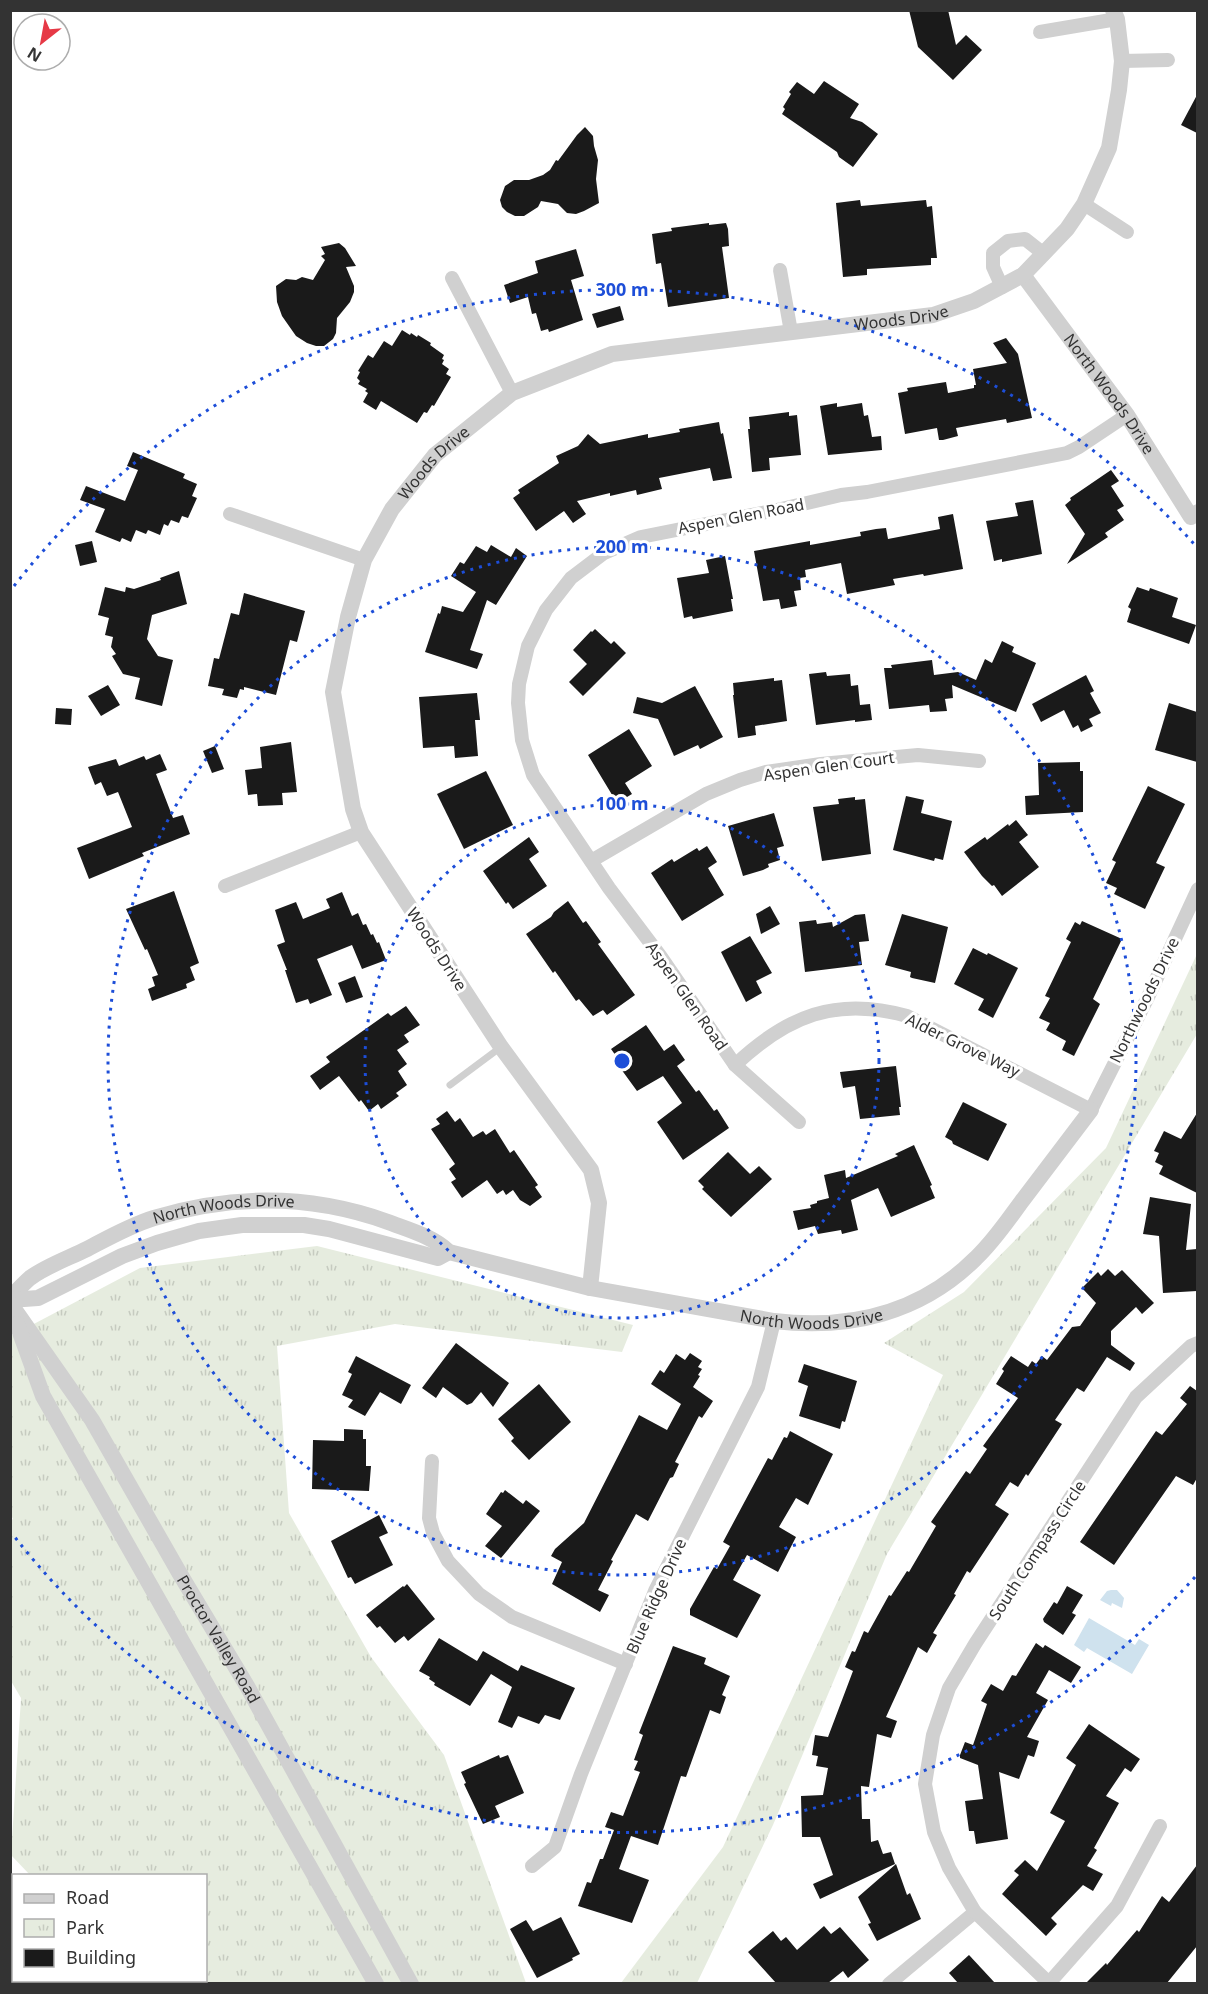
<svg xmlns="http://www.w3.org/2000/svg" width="1208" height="1994" font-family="'Noto Sans',sans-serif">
<defs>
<pattern id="park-tufts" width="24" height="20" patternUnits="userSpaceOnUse" patternTransform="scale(1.5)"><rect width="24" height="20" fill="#e6ecdf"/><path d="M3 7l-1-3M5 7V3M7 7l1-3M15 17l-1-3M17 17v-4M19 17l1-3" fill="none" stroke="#c6cbc0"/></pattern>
</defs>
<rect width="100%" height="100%" fill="#fff"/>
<g fill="url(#park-tufts)">
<polygon points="1197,954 1197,1034 887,1554 773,1825 697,1983 621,1983 723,1847 943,1375 884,1343 964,1292 1106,1148"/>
<polygon points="317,1246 633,1325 622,1352 395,1324 277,1346 289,1513 371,1657 444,1755 526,1983 131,1983 128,1981 206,1980 206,1876 30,1875 11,1855 21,1698 11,1681 10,1521 13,1519 10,1513 11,1336 140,1268"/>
</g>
<g fill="#cfe2ee">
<polygon points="1111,1590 1117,1590 1124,1598 1122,1608 1112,1603 1111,1606 1100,1600 1107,1591"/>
<polygon points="1089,1618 1135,1645 1139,1639 1149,1645 1132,1674 1087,1648 1084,1652 1074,1645"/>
</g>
<g fill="#1a1a1a">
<polygon points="909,10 948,10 956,45 966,35 982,50 953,80 918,47"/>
<polygon points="824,81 859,104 850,118 862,122 878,134 853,167 839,157 837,152 782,114 785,109 783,107 791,94 789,92 797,82 814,94"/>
<polygon points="1197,95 1197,133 1181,125"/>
<polygon points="585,127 593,136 594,146 598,160 596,179 599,203 584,211 576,214 567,213 558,204 541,201 538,207 524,216 515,216 507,212 502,207 500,200 505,186 514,180 529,180 543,175 550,170 556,160 558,161 577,135"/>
<polygon points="860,200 861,206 926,200 927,207 932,206 937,258 931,258 931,265 867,269 867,275 843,277 836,203"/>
<polygon points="709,223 709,225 726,223 728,229 729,246 722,247 729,298 668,307 661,263 656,264 652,234 672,231 671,228"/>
<polygon points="339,243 345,248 356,266 346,267 354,286 354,292 350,302 337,318 336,333 333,339 324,346 316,346 307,343 296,336 282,316 277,302 276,286 286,279 296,280 302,277 313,280 325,260 321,256 325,254 321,247"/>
<polygon points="576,249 584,276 571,280 583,320 549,332 548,329 541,331 536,313 532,314 528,297 510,303 504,285 538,273 535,261"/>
<polygon points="620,306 624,320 597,328 592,314"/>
<polygon points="402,330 410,335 411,333 417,337 418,335 431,343 430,345 444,355 442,359 444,360 442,364 449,369 446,374 451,377 434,406 432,405 427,413 424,412 417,423 381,401 376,410 363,402 368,393 365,391 367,389 358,384 360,381 357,378 360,372 358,371 368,355 373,358 384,341 392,346"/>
<polygon points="1006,338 1018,354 1032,418 1007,423 1006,419 956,428 958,436 943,440 939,440 937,428 905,434 898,393 908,391 907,388 946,382 948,393 974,388 974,385 976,385 973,369 1007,363 993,343"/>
<polygon points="837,403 837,407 862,403 864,416 868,415 872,437 881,436 882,450 828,455 820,406"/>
<polygon points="789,412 789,416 797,415 801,455 769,458 770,470 752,472 748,429 750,429 749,417"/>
<polygon points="719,422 721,434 723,433 732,478 713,481 710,468 659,478 662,489 637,495 636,490 610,496 610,493 577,501 586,514 573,523 564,511 536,531 513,498 520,493 518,490 559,463 556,456 578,446 588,434 600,444 648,434 648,438 680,432 679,429"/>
<polygon points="133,452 185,474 183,478 197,484 192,496 197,498 188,518 182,516 179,523 171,520 168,526 164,524 160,535 148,530 146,534 136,530 131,542 122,538 120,542 95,532 105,509 80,500 86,486 125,501 138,470 127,466"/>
<polygon points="1111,470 1119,481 1111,486 1124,506 1117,510 1124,520 1105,533 1108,537 1067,564 1085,534 1065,505 1071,500 1070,498"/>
<polygon points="1033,500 1042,554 1002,562 1002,559 994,561 986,521 1018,516 1015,503"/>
<polygon points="953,514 963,569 924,576 923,574 893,579 895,585 847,594 841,563 805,570 806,577 800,578 801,590 794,591 797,606 781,609 779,599 763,601 754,551 810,541 810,545 861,536 860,532 876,529 886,528 888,539 940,529 938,517"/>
<polygon points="92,541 97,562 80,566 75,545"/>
<polygon points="491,545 511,557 516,548 527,556 496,605 487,600 470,650 483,654 477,669 425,652 438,613 440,614 442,606 463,612 476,592 451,576 460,562 464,564 476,546 487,552"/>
<polygon points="725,556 733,599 731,599 733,611 693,619 692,616 684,618 677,578 709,573 706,560"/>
<polygon points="179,571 187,604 152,615 147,639 158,656 173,660 162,706 135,699 140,678 123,674 112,656 116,654 111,647 113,637 105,635 109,618 98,615 105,587 125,592 126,587 134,589 161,580 160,578"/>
<polygon points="1137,587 1149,591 1150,588 1178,598 1172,617 1196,625 1189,644 1127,622 1131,609 1128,607"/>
<polygon points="244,593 305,611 297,642 290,640 276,695 244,687 244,690 240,689 237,698 222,695 224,689 208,686 214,658 219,659 231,613 239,615"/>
<polygon points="595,629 611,644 614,641 626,653 583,696 569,682 587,664 573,650 591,631 592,632"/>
<polygon points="1002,641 1014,647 1012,652 1036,663 1016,712 952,685 953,698 945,699 947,711 930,712 929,705 889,709 884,668 892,668 891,665 932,660 934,675 958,672 976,680 985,659 992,663"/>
<polygon points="826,672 827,676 850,674 851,686 858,685 860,705 870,704 872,720 855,722 855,720 816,725 809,674"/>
<polygon points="1086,675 1094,691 1090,693 1101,713 1089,719 1093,726 1081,732 1078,725 1073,728 1064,710 1041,722 1032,704"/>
<polygon points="774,678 774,681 782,680 787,721 755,726 756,735 738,738 733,695 734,695 733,683"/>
<polygon points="108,685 120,705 101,716 88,696"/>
<polygon points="695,686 723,737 700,749 698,745 674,756 658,719 633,713 637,697 662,703"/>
<polygon points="477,693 480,720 475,720 478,756 455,758 454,746 423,748 419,697"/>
<polygon points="1169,703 1197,712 1197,762 1155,750"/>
<polygon points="56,708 72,709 71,725 55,724"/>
<polygon points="629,729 652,766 625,783 632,794 617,803 588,755"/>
<polygon points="291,742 297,792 282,793 283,805 258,806 257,794 248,795 245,770 262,768 260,747"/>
<polygon points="215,746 224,769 212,773 203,751"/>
<polygon points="160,754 167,770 156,774 173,818 183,815 190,834 142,853 144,856 89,879 77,848 132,827 118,792 107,796 101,782 95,785 88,767 116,759 119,766 144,756 146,760"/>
<polygon points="1080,762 1080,771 1083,771 1083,812 1026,815 1025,796 1039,795 1038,763"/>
<polygon points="486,771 513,825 464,849 437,794"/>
<polygon points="1148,786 1185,804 1156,863 1165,867 1145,909 1114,894 1117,888 1106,883 1116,862 1112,860"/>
<polygon points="906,796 924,800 921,813 952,821 943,860 935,858 934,861 893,850"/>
<polygon points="855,797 855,800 865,799 871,854 822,861 813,807 839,804 838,799"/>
<polygon points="774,813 784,846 777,848 780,860 768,864 769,867 763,870 743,876 728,826"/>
<polygon points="1016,820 1028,835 1019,842 1039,867 1002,896 994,885 992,886 982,876 964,852 985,837 987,840 1008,824 1009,826"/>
<polygon points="529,837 539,852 529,859 547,886 513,909 508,902 506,904 483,871"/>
<polygon points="707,846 717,862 708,868 724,895 682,921 651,873 672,859 674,862 697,848 699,851"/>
<polygon points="174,891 199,963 190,967 195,980 186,984 187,988 152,1001 148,989 155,986 152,977 158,975 147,949 145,950 126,909"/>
<polygon points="342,892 352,916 358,913 363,925 366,924 371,935 373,934 377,943 379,942 386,960 362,969 352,945 317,959 332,995 310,1004 308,999 296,1003 285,970 287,970 277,945 285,942 275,910 296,902 303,919 330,908 326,899"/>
<polygon points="568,901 583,923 586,921 601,942 598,944 635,995 607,1015 603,1010 593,1016 579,999 576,1001 555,971 553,973 526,934 551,917 554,912"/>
<polygon points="770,906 780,924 761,934 756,914"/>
<polygon points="865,914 869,941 859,942 862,965 805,972 799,922 816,920 817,924 832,922 833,927 855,915"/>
<polygon points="902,914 948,927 935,983 912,978 910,977 911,972 885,965"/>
<polygon points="1082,921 1122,939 1093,999 1100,1004 1074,1056 1062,1050 1066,1041 1046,1030 1050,1023 1039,1018 1050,998 1045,996 1071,942 1066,939 1075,922 1080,925"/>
<polygon points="750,936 772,973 756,981 762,993 746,1002 721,952"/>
<polygon points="973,948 987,955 988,953 1018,968 993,1018 978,1010 984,999 954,984"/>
<polygon points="355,976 363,997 346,1003 338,983"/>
<polygon points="406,1006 420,1025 404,1035 409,1042 397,1050 407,1064 398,1071 407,1085 396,1093 399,1096 381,1109 378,1104 369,1111 361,1100 359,1102 339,1076 320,1090 310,1076 330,1062 326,1057 388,1013 391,1016"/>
<polygon points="646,1025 664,1051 674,1044 685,1060 677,1066 696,1092 699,1090 714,1111 717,1109 729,1128 683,1160 657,1122 682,1103 663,1076 637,1091 613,1058 616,1056 611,1049"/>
<polygon points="896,1066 901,1107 899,1107 900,1115 860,1119 855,1086 843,1088 840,1072"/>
<polygon points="963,1102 1007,1124 988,1161 953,1144 952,1141 945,1137"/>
<polygon points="447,1111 455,1122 460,1118 473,1137 483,1131 486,1135 495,1129 510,1153 514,1150 538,1185 535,1187 542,1197 530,1206 520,1200 513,1190 506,1195 503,1190 497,1194 487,1180 462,1198 451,1182 456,1179 449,1169 455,1164 431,1129 440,1124 436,1119"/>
<polygon points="1197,1113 1197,1193 1159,1174 1163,1166 1155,1162 1159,1153 1154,1151 1164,1131 1181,1139"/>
<polygon points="914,1145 932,1185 930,1186 935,1198 891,1217 878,1188 851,1200 858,1230 842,1234 841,1230 818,1234 815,1226 798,1230 793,1211 811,1208 810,1205 817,1203 817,1201 829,1198 824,1175 845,1170 846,1178 898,1156 895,1154"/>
<polygon points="728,1152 750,1174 759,1166 772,1179 731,1217 702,1189 704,1187 698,1181"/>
<polygon points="1150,1197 1191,1204 1186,1250 1197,1249 1197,1291 1163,1293 1159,1236 1143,1234"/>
<polygon points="1108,1269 1115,1276 1122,1270 1154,1303 1142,1314 1136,1307 1111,1331 1111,1345 1135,1363 1130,1371 1107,1357 1084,1392 1077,1388 1055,1420 1062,1424 1028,1476 1026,1474 1018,1487 1010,1482 995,1505 1009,1514 970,1573 967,1571 954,1594 956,1595 933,1633 937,1635 927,1653 918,1647 886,1717 897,1721 891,1738 877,1734 869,1787 861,1786 862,1819 870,1819 871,1842 878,1840 883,1854 891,1852 895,1864 820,1899 813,1884 833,1875 820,1837 802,1837 801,1796 823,1795 828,1768 816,1766 818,1756 812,1755 815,1735 828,1737 853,1671 845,1667 852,1651 855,1652 864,1631 868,1633 889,1595 891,1596 907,1571 909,1572 936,1526 931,1522 966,1471 970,1474 987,1449 983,1446 1018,1398 996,1384 1004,1371 1002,1369 1011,1356 1028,1367 1032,1361 1036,1364 1042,1356 1047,1360 1072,1327 1080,1326 1096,1303 1082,1288 1098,1272 1101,1276"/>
<polygon points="456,1343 509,1383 493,1407 481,1392 472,1403 467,1405 443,1387 436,1398 422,1388"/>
<polygon points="690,1353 702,1361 698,1367 702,1369 698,1375 700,1376 693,1387 713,1401 702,1418 699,1416 675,1462 679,1464 673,1477 670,1478 648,1521 636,1514 611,1560 613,1561 598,1590 609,1595 600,1612 552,1584 562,1562 551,1556 555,1549 584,1523 639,1415 667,1430 681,1404 651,1384 660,1370 664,1373 676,1354 685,1360"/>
<polygon points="356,1356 411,1385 401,1404 380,1392 365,1416 348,1407 353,1400 342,1395 352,1374 348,1372"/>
<polygon points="804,1364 857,1381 845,1422 842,1421 840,1429 799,1416 808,1386 798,1382"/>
<polygon points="539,1384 571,1422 529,1460 511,1441 514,1438 498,1419"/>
<polygon points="1190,1386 1197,1391 1197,1478 1193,1485 1176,1476 1114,1565 1080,1542 1156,1431 1162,1435 1187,1404 1180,1398"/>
<polygon points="344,1429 363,1430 363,1439 366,1439 366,1466 371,1466 369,1491 312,1489 313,1440 344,1441"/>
<polygon points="790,1431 833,1454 808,1505 796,1498 779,1527 796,1537 778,1572 747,1555 733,1580 761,1595 737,1638 690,1615 690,1609 714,1567 717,1569 730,1546 723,1542 768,1458 772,1460 784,1437 787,1438"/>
<polygon points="505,1490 523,1504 526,1500 540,1511 501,1558 485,1546 502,1526 486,1514 501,1492 503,1493"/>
<polygon points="379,1515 388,1533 379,1537 393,1565 355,1584 351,1577 348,1578 331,1541"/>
<polygon points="407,1584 435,1619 408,1641 404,1636 395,1643 380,1626 377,1628 366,1615 403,1586 404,1587"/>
<polygon points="1067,1586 1083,1595 1072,1613 1076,1615 1063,1635 1044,1622 1043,1619 1054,1602 1057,1604"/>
<polygon points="439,1638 477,1661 483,1651 518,1671 521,1665 575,1688 560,1720 545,1715 539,1724 518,1716 512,1728 498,1722 512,1687 491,1674 470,1706 434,1685 435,1683 429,1679 430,1677 419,1671"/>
<polygon points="1036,1643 1043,1648 1045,1645 1081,1667 1071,1683 1049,1670 1036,1693 1048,1700 1027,1737 1039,1741 1034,1757 1028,1755 1019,1779 999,1772 1008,1839 976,1844 974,1831 969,1831 965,1801 983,1799 978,1765 960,1758 960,1755 965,1742 973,1745 987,1704 981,1701 991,1684 1003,1691 1012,1675 1016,1676"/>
<polygon points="673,1646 706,1658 704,1664 730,1676 722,1695 726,1697 720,1714 710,1710 686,1777 681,1776 658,1845 631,1836 619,1869 649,1880 632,1923 578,1906 587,1882 591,1883 600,1859 603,1859 614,1830 605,1827 611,1812 623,1816 640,1772 634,1770 638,1761 634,1760 643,1735 639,1733"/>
<polygon points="1089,1724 1140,1759 1131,1772 1125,1768 1106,1796 1119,1803 1094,1848 1097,1850 1087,1866 1103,1874 1093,1891 1083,1885 1051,1918 1057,1924 1046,1936 1002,1894 1019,1875 1014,1871 1025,1860 1037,1871 1065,1821 1050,1813 1076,1765 1066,1758"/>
<polygon points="499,1755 500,1758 508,1755 524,1793 495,1806 500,1817 483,1824 464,1784 466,1783 461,1772"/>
<polygon points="896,1864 907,1895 910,1893 921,1919 877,1941 868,1924 871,1923 858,1897"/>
<polygon points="1197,1865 1197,1946 1167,1983 1086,1983 1106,1963 1107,1965 1137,1930 1139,1932 1162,1896 1169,1902"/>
<polygon points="561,1917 580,1954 572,1958 573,1960 537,1978 510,1929 526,1920 533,1931"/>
<polygon points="824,1926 831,1934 840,1927 869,1960 848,1978 843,1971 828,1983 776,1983 748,1952 773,1931 781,1941 786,1937 797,1950"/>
<polygon points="969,1955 995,1983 958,1983 949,1973"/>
</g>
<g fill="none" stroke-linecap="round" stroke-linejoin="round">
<polyline stroke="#d0d0d0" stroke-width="7" points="450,1085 501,1047"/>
<g stroke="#d0d0d0" stroke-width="14">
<polyline points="1040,32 1117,19"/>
<polyline points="1122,61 1168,60"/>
<polyline points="1084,204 1127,232"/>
<polyline points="780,270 791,332"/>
<polyline points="452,278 512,393"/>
<polyline points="1002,287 993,267 993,253 1008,241 1025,239 1044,254"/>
<polyline points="230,514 364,560"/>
<polyline points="591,861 706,794 740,780 766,772 821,764 918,755 979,761"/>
<polyline points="225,886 361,832"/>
<path d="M735,1065C787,1016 836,996 907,1016L1091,1110L1148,997L1198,889"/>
<polyline points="799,1122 735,1065 661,957 609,888 533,775 522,740 518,703 519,684 528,646 546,610 571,578 604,553 641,537 777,510 841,495 867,492 1067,453 1079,447 1127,415"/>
<polyline points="432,1461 429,1518 433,1533 448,1561 479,1594 512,1617 626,1664"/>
<polyline points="532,1866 555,1847 581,1774 655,1591 758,1387 774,1321"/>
<polyline points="1049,1983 1117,1906 1160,1826"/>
<polyline points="889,1984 975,1912"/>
<polyline points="1050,1984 975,1912 949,1868 934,1832 925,1784 933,1735 949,1688 975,1644 1136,1397 1191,1346 1198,1343"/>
</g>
<g stroke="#d0d0d0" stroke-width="16">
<path id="s1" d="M1023,275L1127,415L1191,517L1198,512"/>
<path id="s2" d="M590,1288L599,1203L591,1170L501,1047L361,832L353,809L333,692L348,617L364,560L392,509L435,455L512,393L612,354L933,315L974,301L1023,275L1067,229L1084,204L1109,148L1119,90L1122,61L1117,19L1113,10"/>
<path id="s3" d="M10,1298C17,1291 23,1284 30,1278C46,1266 69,1258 87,1249C108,1238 131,1225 154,1218C233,1194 310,1194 388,1222C409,1230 432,1236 449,1252L590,1288L774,1321C850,1330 921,1313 976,1258C994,1241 1008,1220 1022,1201C1045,1171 1068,1140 1091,1110"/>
<polyline points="10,1300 38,1298 122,1256 157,1243 199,1231 242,1225 304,1225 329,1229 438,1258 449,1252"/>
<path id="s4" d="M10,1303L92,1420L180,1574L247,1686L411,1984"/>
<polyline points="17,1324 43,1396 376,1984"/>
</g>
</g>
<g fill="none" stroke="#1d4ed8" stroke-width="3" stroke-dasharray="3 6">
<circle cx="622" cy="1061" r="257"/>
<circle cx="622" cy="1061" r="514"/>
<path d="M1195 1577A771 771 0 0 1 14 1536M14 586A771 771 0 0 1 1195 545"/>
</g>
<g text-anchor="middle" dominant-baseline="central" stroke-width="6" stroke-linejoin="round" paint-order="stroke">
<g font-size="16" fill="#333" stroke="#fff">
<text stroke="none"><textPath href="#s2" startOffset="1432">Woods Drive</textPath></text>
<text stroke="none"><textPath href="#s1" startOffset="147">North Woods Drive</textPath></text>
<text stroke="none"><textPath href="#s2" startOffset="928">Woods Drive</textPath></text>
<text transform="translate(741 516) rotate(-11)">Aspen Glen Road</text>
<text transform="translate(829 766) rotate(-8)">Aspen Glen Court</text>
<text transform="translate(437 949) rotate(57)">Woods Drive</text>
<text transform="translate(687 996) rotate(55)">Aspen Glen Road</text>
<text transform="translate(1144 1000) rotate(-64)">Northwoods Drive</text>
<text transform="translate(963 1045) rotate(26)">Alder Grove Way</text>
<text stroke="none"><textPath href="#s3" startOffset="237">North Woods Drive</textPath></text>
<text stroke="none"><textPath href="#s3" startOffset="843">North Woods Drive</textPath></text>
<text transform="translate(1037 1550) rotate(-57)">South Compass Circle</text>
<text transform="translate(656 1596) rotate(-66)">Blue Ridge Drive</text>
<text stroke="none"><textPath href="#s4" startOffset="396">Proctor Valley Road</textPath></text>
</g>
</g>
<circle cx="622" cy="1061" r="9" fill="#1d4ed8" stroke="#fff" stroke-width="3"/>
<g font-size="18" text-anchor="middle" font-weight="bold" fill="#1d4ed8" stroke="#fff" stroke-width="6" stroke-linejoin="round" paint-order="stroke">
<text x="622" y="296">300 m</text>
<text x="622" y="553">200 m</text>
<text x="622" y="810">100 m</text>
</g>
<rect width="1208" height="1994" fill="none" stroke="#333333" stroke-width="24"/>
<rect x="12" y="1874" width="195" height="108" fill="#ffffff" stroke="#adadad" stroke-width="1.5"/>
<rect x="24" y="1894" width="30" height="9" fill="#d0d0d0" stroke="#adadad" stroke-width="1.5"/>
<text x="66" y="1904" font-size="18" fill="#333333">Road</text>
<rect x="24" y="1919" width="30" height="18" fill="url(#park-tufts)" stroke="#adadad" stroke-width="1.5"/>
<text x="66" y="1934" font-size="18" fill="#333333">Park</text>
<rect x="24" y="1949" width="30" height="18" fill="#1a1a1a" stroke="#adadad" stroke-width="1.5"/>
<text x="66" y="1964" font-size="18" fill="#333333">Building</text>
<g transform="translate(42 42) rotate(211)"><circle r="28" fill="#ffffff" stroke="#adadad" stroke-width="1.5"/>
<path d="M0-4.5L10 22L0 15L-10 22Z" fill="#e63946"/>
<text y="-9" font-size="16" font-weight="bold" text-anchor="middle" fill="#333333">N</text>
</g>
</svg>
